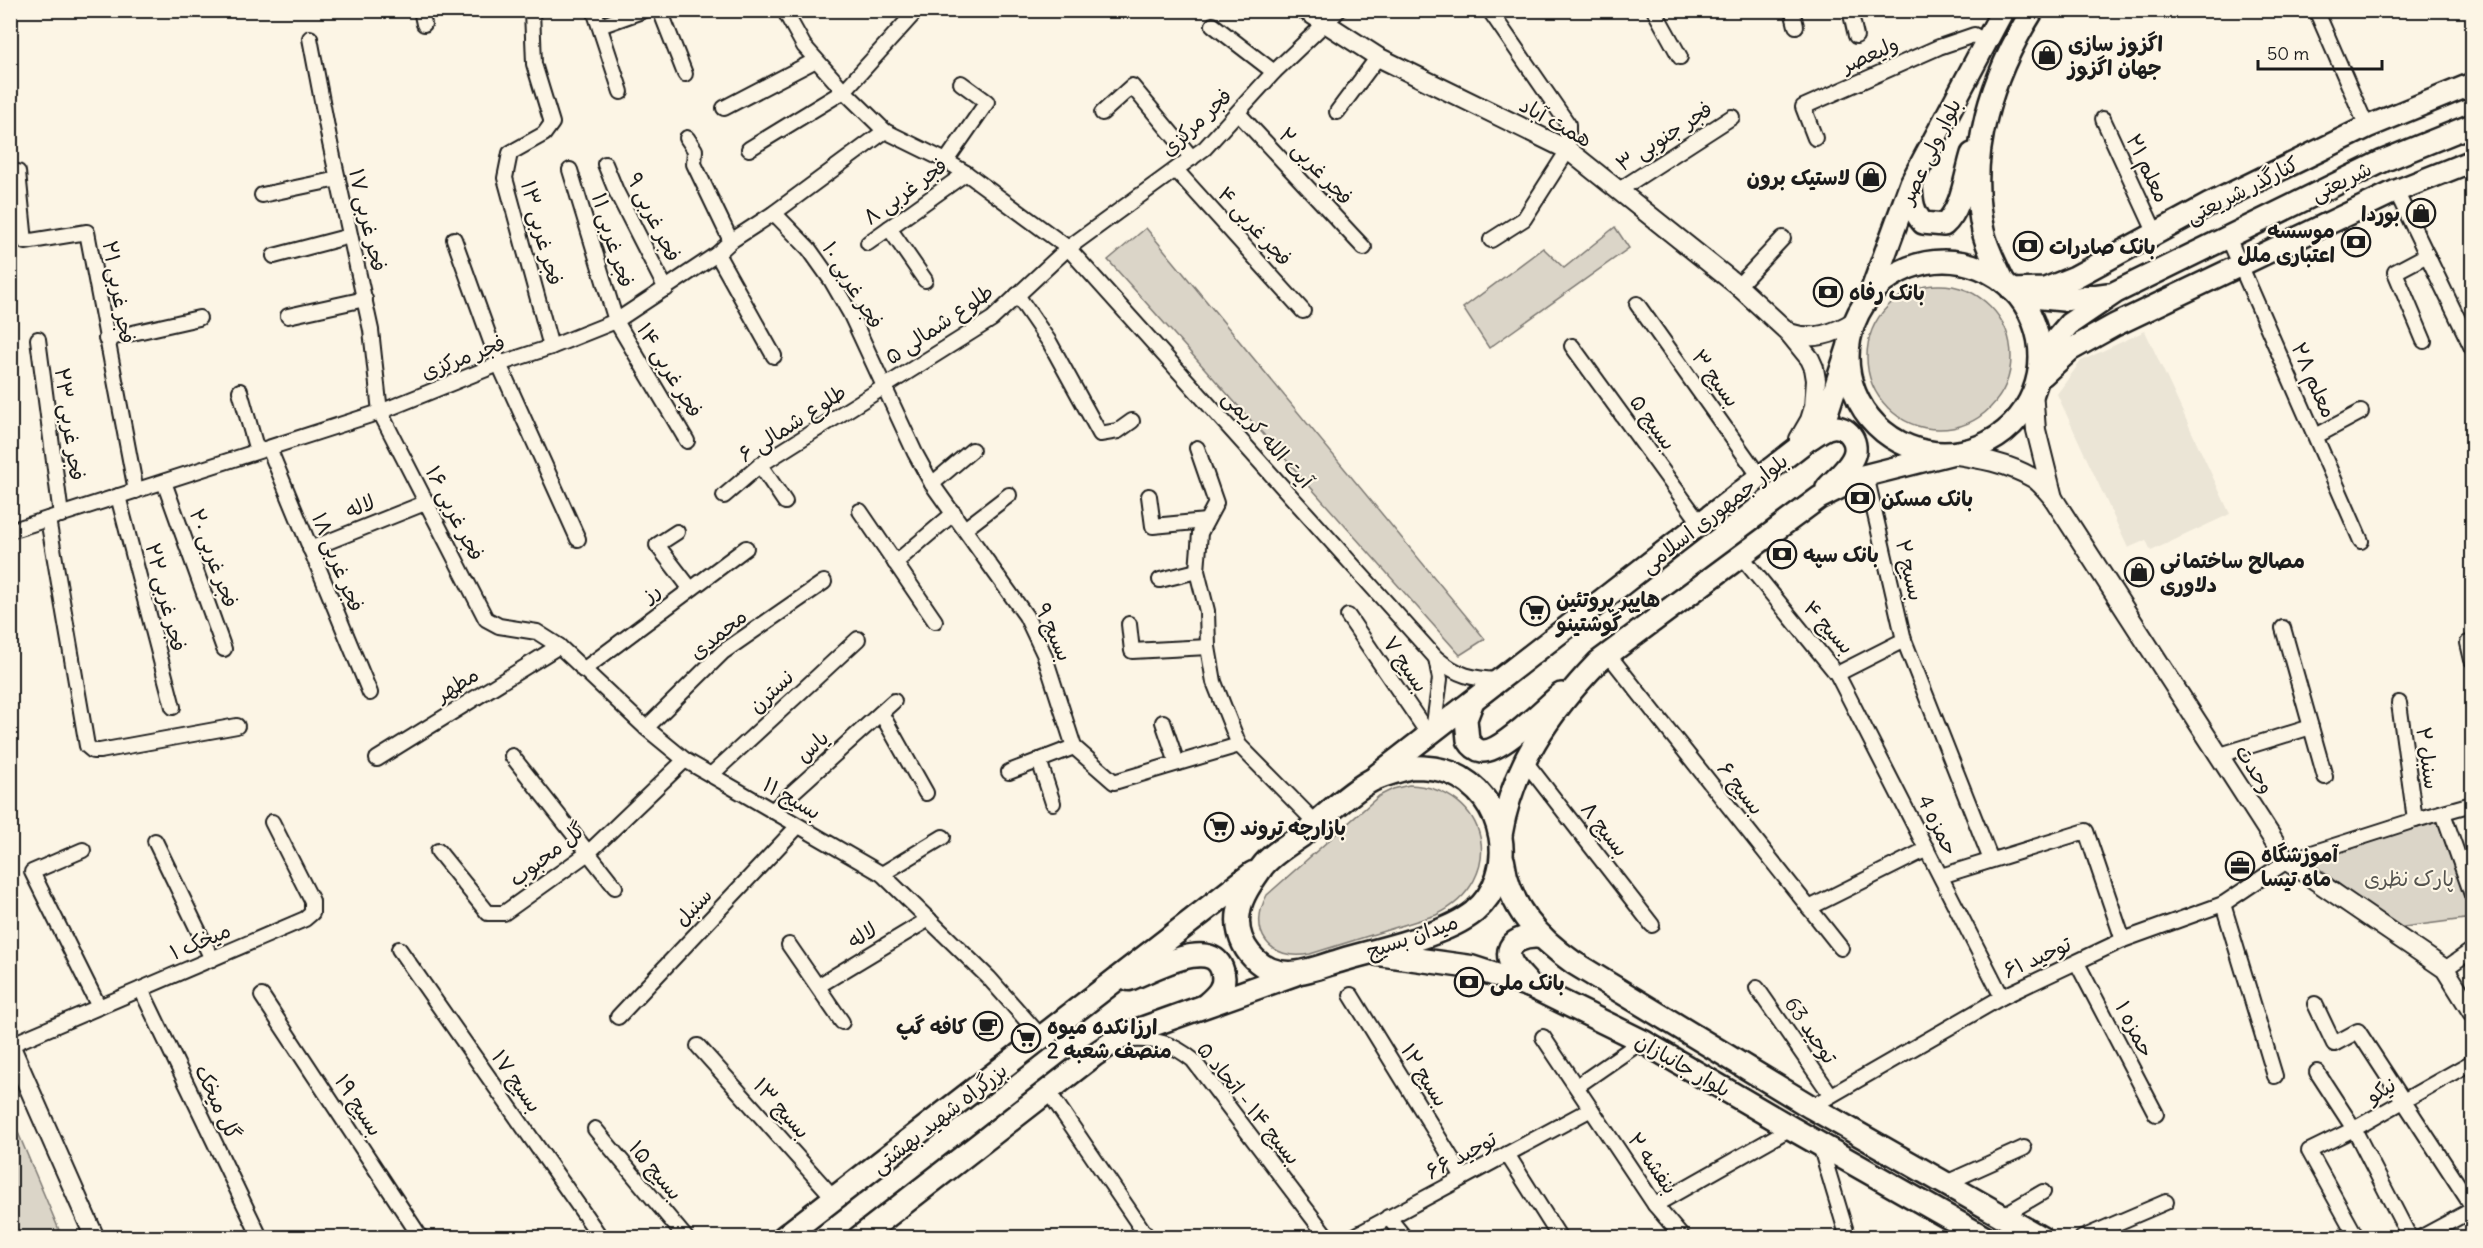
<svg xmlns="http://www.w3.org/2000/svg" width="2483" height="1248" font-family="Delius,'Playpen Sans Arabic',sans-serif">
<rect width="100%" height="100%" fill="#fcf5e5"/>
<filter id="ink" filterUnits="userSpaceOnUse"><feTurbulence type="fractalNoise" baseFrequency=".0167" numOctaves="2"/><feDisplacementMap in="SourceGraphic" scale="12" xChannelSelector="R" yChannelSelector="G"/><feConvolveMatrix kernelMatrix="1 2 1 2 8 2 1 2 1" color-interpolation-filters="sRGB"/></filter>
<g filter="url(#ink)">
<polygon fill="#ebe5d6" points="2145,331 2230,514 2151,551 2146,540 2128,548 2057,394 2081,361"/>
<g fill="#dbd5c8" stroke="#7c7872" stroke-width="1.5">
<polygon points="1615,227 1629,248 1489,348 1463,308 1543,248 1564,268"/>
<polygon points="1146,228 1485,639 1460,655 1108,260"/>
<circle cx="1939" cy="357" r="72"/>
<path d="M1409,785C1490,788 1509,880 1436,915L1310,954C1270,962 1247,931 1267,895L1379,796L1393,789Z"/>
<polygon points="2439,819 2472,918 2396,928 2317,867 2317,858"/>
<polygon points="10,1116 11,1116 62,1237 11,1237"/>
</g>
<g fill="none" stroke-linecap="round" stroke-linejoin="round">
<g stroke="#1c1c1c" stroke-width="18">
<g id="minor">
<polyline points="421,10 424,24"/>
<polyline points="532,10 534,64 552,123 544,134 510,153 505,178 551,347"/>
<polyline points="594,10 621,92"/>
<polyline points="660,10 685,74"/>
<path d="M784,10L804,46L844,91L885,131L946,161L966,173L1068,248L1436,658C1458,676 1472,679 1500,680"/>
<polyline points="1654,10 1680,57"/>
<polyline points="1792,10 1796,26"/>
<polyline points="1850,10 1856,36"/>
<polyline points="2316,10 2367,127"/>
<polyline points="1213,25 1274,72"/>
<polyline points="600,26 645,10"/>
<polyline points="310,38 330,143 371,330 380,412 486,619 499,626 537,632 559,646 646,728 685,760 882,874 989,978 1042,1038"/>
<polyline points="724,108 816,60"/>
<polyline points="1337,112 1378,57"/>
<polyline points="1102,113 1132,86 1192,158"/>
<polyline points="1238,113 1364,248"/>
<polyline points="2103,119 2156,234"/>
<polyline points="687,138 695,150 694,164 731,241"/>
<polyline points="1815,138 1803,107 1939,47 1974,35 1986,42"/>
<polyline points="749,149 844,91 917,10"/>
<polyline points="946,161 987,102 961,83"/>
<polyline points="605,164 616,191 666,289"/>
<polyline points="570,170 616,321 687,441"/>
<polyline points="1176,170 1303,311"/>
<polyline points="18,172 25,242 87,232 136,491"/>
<polyline points="1619,190 1732,117"/>
<polyline points="2396,191 2472,348"/>
<polyline points="262,195 338,179"/>
<polyline points="774,213 809,249 831,280 850,313 915,453 932,484 1026,616 1044,654 1074,747 1114,782 1239,745"/>
<polyline points="889,228 925,280"/>
<polyline points="2228,237 2361,541"/>
<polyline points="454,239 499,364 578,539"/>
<polyline points="1491,240 1524,219 1568,150 1568,124 1492,14"/>
<polyline points="868,243 966,173"/>
<polyline points="717,254 774,356"/>
<polyline points="274,256 350,236"/>
<polyline points="1738,286 1783,238"/>
<polyline points="1017,295 1050,343 1100,434 1118,431 1132,421"/>
<polyline points="1637,304 1760,477"/>
<polyline points="288,316 365,299"/>
<polyline points="38,339 61,515"/>
<polyline points="106,339 199,318"/>
<polyline points="2424,341 2395,272 2427,255"/>
<polyline points="1572,346 1701,524"/>
<polyline points="240,391 257,451"/>
<polyline points="2316,436 2361,412"/>
<polyline points="269,448 370,693"/>
<polyline points="1197,448 1216,503 1200,533 1197,571 1207,611 1208,647 1214,682 1239,745 1316,823"/>
<polyline points="760,465 785,502"/>
<polyline points="1866,475 1904,640 1991,860"/>
<polyline points="164,482 224,649"/>
<polyline points="932,484 972,450"/>
<polyline points="118,496 173,707"/>
<polyline points="724,496 760,465 992,319 1068,248 1205,148 1274,72 1339,10"/>
<polyline points="1149,496 1153,526 1206,521"/>
<polyline points="860,511 935,621"/>
<polyline points="48,519 87,746 93,751 100,751 237,726"/>
<polyline points="966,528 1009,495"/>
<polyline points="10,531 380,412 499,364 551,347 616,321 717,254 731,241 774,213 885,131"/>
<polyline points="677,532 657,545 690,588"/>
<polyline points="310,549 425,503"/>
<polyline points="1741,556 1837,674 2002,997"/>
<polyline points="895,563 954,513"/>
<polyline points="1160,580 1197,571"/>
<polyline points="1348,616 1429,735"/>
<polyline points="1129,624 1132,651 1208,647"/>
<polyline points="2283,628 2325,777"/>
<polyline points="2468,643 2472,660"/>
<polyline points="1608,654 1841,948"/>
<polyline points="583,670 746,548"/>
<polyline points="1837,674 1904,640"/>
<polyline points="2399,703 2415,820"/>
<polyline points="881,713 926,793"/>
<polyline points="1163,722 1177,763"/>
<polyline points="646,728 723,652 824,582"/>
<polyline points="1433,732 1440,679 1436,658"/>
<polyline points="2220,755 2311,727"/>
<polyline points="512,756 615,887"/>
<polyline points="377,759 559,646"/>
<polyline points="1039,760 1053,803"/>
<polyline points="1524,760 1652,925"/>
<polyline points="1009,772 1074,747"/>
<polyline points="712,774 858,639"/>
<polyline points="772,811 894,701"/>
<polyline points="2443,813 2472,895"/>
<polyline points="155,841 212,959"/>
<polyline points="83,850 32,872 99,1007"/>
<polyline points="438,851 488,913 504,913 588,853 685,760"/>
<polyline points="882,874 943,837"/>
<polyline points="1941,876 2086,831 2123,940"/>
<polyline points="2223,904 2275,1076"/>
<polyline points="1809,908 1927,849"/>
<polyline points="789,945 842,1022"/>
<polyline points="399,949 601,1238"/>
<polyline points="2077,963 2156,1114"/>
<polyline points="2445,969 2472,950"/>
<polyline points="818,986 929,919"/>
<polyline points="1757,988 1831,1095"/>
<polyline points="141,989 258,1233"/>
<polyline points="1351,995 1463,1177"/>
<polyline points="262,996 421,1238"/>
<polyline points="2315,1004 2334,1044 2358,1031 2472,1206"/>
<polyline points="618,1017 798,826"/>
<polyline points="1543,1037 1655,1205 1683,1238"/>
<path d="M1130,1040C1156,1038 1173,1044 1193,1060L1328,1238"/>
<polyline points="10,1045 305,919 312,913 312,901 272,822"/>
<polyline points="698,1046 834,1198"/>
<polyline points="2317,1072 2354,1129 2410,1238"/>
<polyline points="1577,1086 1642,1041"/>
<polyline points="1048,1091 1148,1238"/>
<polyline points="1811,1107 2002,997 2123,940 2223,904 2287,861 2415,820 2472,804"/>
<polyline points="595,1129 686,1238"/>
<polyline points="1820,1145 1848,1238"/>
<polyline points="1507,1154 1560,1238"/>
<polyline points="1946,1183 2024,1148"/>
<polyline points="1655,1205 1791,1128"/>
<polyline points="2002,1216 2043,1192"/>
<polyline points="1388,1217 1405,1238"/>
<polyline points="1351,1238 1591,1109"/>
<polyline points="2082,1238 2166,1202"/>
<polyline points="2357,1238 2309,1151 2354,1129 2472,1062"/>
<polyline points="2420,1238 2472,1210"/>
</g>
</g>
<g stroke="#1c1c1c" stroke-width="22">
<g id="secondary">
<polyline points="1305,10 1378,57 1568,150 1738,286 1789,333 1810,359 1814,368 1816,380 1814,407 1810,420 1799,439"/>
<path d="M1789,333C1813,341 1834,334 1855,321"/>
<path d="M1950,454C1979,458 2007,463 2033,478C2040,482 2047,491 2053,498L2036,430L2033,391"/>
<polyline points="2053,498 2287,861 2445,969 2472,1012"/>
<polyline points="10,1045 95,1238"/>
</g>
</g>
<g stroke="#1c1c1c" stroke-width="26">
<g id="primary">
<path d="M1911,187C1912,202 1913,212 1923,223L1944,225C1962,209 1965,177 1972,154"/>
<circle cx="1944" cy="357" r="96"/>
<path d="M2004,282C1996,265 1987,249 1983,231C1966,154 1992,75 2033,10"/>
<polyline points="2012,290 2045,289 2075,277 2208,205 2367,127 2472,84"/>
<polyline points="1871,292 1911,183 2003,10"/>
<polyline points="2032,297 2063,300 2108,294"/>
<polyline points="2041,368 2057,338 2069,324 2116,292 2383,161 2472,125"/>
<polyline points="2043,375 2070,350 2115,325 2396,191 2472,161"/>
<path d="M1811,438C1817,434 1824,428 1832,427C1847,425 1859,441 1854,455C1850,467 1836,478 1827,488"/>
<path d="M1473,701L1466,719L1468,740C1471,745 1476,750 1482,751C1501,753 1546,706 1561,694"/>
<polyline points="1377,775 1809,439 1827,413 1848,348"/>
<path d="M1501,835C1512,766 1550,712 1598,662L1819,498L1863,476L1950,454"/>
</g>
</g>
<g stroke="#1c1c1c" stroke-width="27">
<g id="trunk">
<path d="M1411,767C1425,767 1439,768 1451,773C1506,796 1520,873 1474,912C1444,936 1379,949 1342,960C1325,965 1306,973 1289,973C1257,973 1233,942 1239,911C1241,896 1253,880 1262,867C1271,855 1288,845 1301,836C1320,820 1351,791 1372,780C1385,774 1398,771 1411,767Z"/>
<path d="M1503,861C1509,907 1537,937 1574,963L1811,1107L2041,1238"/>
<polyline points="1378,954 1471,967 1530,986 1642,1041 1791,1128 1985,1238"/>
<path d="M1129,979C1151,971 1216,933 1223,974C1226,988 1215,997 1206,1005"/>
<path d="M1530,986C1524,978 1514,970 1510,960C1504,940 1528,935 1542,937"/>
<polyline points="783,1238 1253,873"/>
<polyline points="859,1238 1094,1055 1121,1037 1138,1030 1295,974"/>
</g>
</g>
<use href="#minor" stroke="#fcf5e5" stroke-width="14"/>
<use href="#secondary" stroke="#fcf5e5" stroke-width="18"/>
<use href="#primary" stroke="#fcf5e5" stroke-width="21"/>
<use href="#trunk" stroke="#fcf5e5" stroke-width="22"/>
</g>
</g>
<defs>
<g id="shop-ring" transform="scale(1.5)"><circle r="9.5" fill="#fcf5e5" stroke="#1c1c1c" stroke-width="1.5"/><path d="M-5-2.5h2.3a2.7 3.5 0 0 1 5.4 0H5L5.5 6h-11ZM-1.5-2.5h3a1.5 2.3 0 0 0-3 0Z" fill="#1c1c1c"/></g>
<g id="bank-ring" transform="scale(1.5)"><circle r="9.5" fill="#fcf5e5" stroke="#1c1c1c" stroke-width="1.5"/><path d="M-6-4H6V4H-6ZM0-2.3a2.3 2.3 0 1 0 0 4.6a2.3 2.3 0 1 0 0-4.6Z" fill="#1c1c1c"/></g>
<g id="supermarket-ring" transform="scale(1.5)"><circle r="9.5" fill="#fcf5e5" stroke="#1c1c1c" stroke-width="1.5"/><path d="M-6-5.5h2.5l.6 2H6L4.5 2H-2.5L-4.4-4H-6ZM-1.5 3.2a1.3 1.3 0 1 0 .1 0ZM3 3.2a1.3 1.3 0 1 0 .1 0Z" fill="#1c1c1c"/></g>
<g id="office-ring" transform="scale(1.5)"><circle r="9.5" fill="#fcf5e5" stroke="#1c1c1c" stroke-width="1.5"/><path d="M-6-3h4V-5.5h4V-3h4V5H-6ZM-1-4.5V-3h2v-1.5ZM-6 0V1H6V0Z" fill="#1c1c1c"/></g>
<g id="cafe-ring" transform="scale(1.5)"><circle r="9.5" fill="#fcf5e5" stroke="#1c1c1c" stroke-width="1.5"/><path d="M-5.5-4.5H6V0H3Q3 3.5 0 3.5H-2.5Q-5.5 3.5-5.5 0ZM3-3.2v2h1.7v-2ZM-6 4.5H4V6H-6Z" fill="#1c1c1c"/></g>
</defs>
<g fill-rule="evenodd">
<use href="#shop-ring" x="2047" y="55"/>
<use href="#shop-ring" x="1871" y="177"/>
<use href="#shop-ring" x="2421" y="213"/>
<use href="#bank-ring" x="2356" y="242"/>
<use href="#bank-ring" x="2028" y="246"/>
<use href="#bank-ring" x="1828" y="292"/>
<use href="#bank-ring" x="1860" y="498"/>
<use href="#bank-ring" x="1782" y="554"/>
<use href="#shop-ring" x="2139" y="572"/>
<use href="#supermarket-ring" x="1535" y="611"/>
<use href="#supermarket-ring" x="1219" y="827"/>
<use href="#office-ring" x="2240" y="866"/>
<use href="#bank-ring" x="1469" y="982"/>
<use href="#cafe-ring" x="988" y="1026"/>
<use href="#supermarket-ring" x="1026" y="1038"/>
</g>
<g text-anchor="middle" dominant-baseline="central" stroke-width="4.5" stroke-linejoin="round" paint-order="stroke">
<g font-size="21" font-weight="bold" fill="#1c1c1c" stroke="#fcf5e5" text-anchor="start">
<text x="2068" y="43">اگزوز سازی<tspan x="2068" dy="24">جهان اگزوز</tspan></text>
<text x="1850" y="177" text-anchor="end">لاستیک برون</text>
<text x="2400" y="213" text-anchor="end">بوردا</text>
<text x="2335" y="230" text-anchor="end">موسسه<tspan x="2335" dy="24">اعتباری ملل</tspan></text>
<text x="2049" y="246">بانک صادرات</text>
<text x="1849" y="292">بانک رفاه</text>
<text x="1881" y="498">بانک مسکن</text>
<text x="1803" y="554">بانک سپه</text>
<text x="2160" y="560">مصالح ساختمانی<tspan x="2160" dy="24">دلاوری</tspan></text>
<text x="1556" y="599">هایپر پروتئین<tspan x="1556" dy="24">گوشتینو</tspan></text>
<text x="1240" y="827">بازارچه تروند</text>
<text x="2261" y="854">آموزشگاه<tspan x="2261" dy="24">ماه تیسا</tspan></text>
<text x="1490" y="982">بانک ملی</text>
<text x="967" y="1026" text-anchor="end">کافه گپ</text>
<text x="1047" y="1026">ارزانکده میوه<tspan x="1047" dy="24">منصف شعبه 2</tspan></text>
</g>
<g font-size="21" fill="#1c1c1c" stroke="#fcf5e5">
<text transform="translate(1870 54) rotate(-24)">ولیعصر</text>
<text transform="translate(1196 122) rotate(-43)">فجر مرکزی</text>
<text transform="translate(1556 122) rotate(29)">همت آباد</text>
<text transform="translate(1664 136) rotate(-33)">فجر جنوبی ۳</text>
<text transform="translate(1930 151) rotate(-64)">بلوار ولی عصر</text>
<text transform="translate(1316 166) rotate(47)">فجر غربی ۲</text>
<text transform="translate(2148 168) rotate(65)">معلم ۲۱</text>
<text transform="translate(2341 181) rotate(-26)">شریعتی</text>
<text transform="translate(2242 190) rotate(-27)">کنارگذر شریعتی</text>
<text transform="translate(905 191) rotate(-36)">فجر غربی ۸</text>
<text transform="translate(654 217) rotate(64)">فجر غربی ۹</text>
<text transform="translate(368 220) rotate(77)">فجر غربی ۱۷</text>
<text transform="translate(1255 226) rotate(48)">فجر غربی ۴</text>
<text transform="translate(542 233) rotate(75)">فجر غربی ۱۳</text>
<text transform="translate(613 240) rotate(73)">فجر غربی ۱۱</text>
<text transform="translate(853 285) rotate(59)">فجر غربی ۱۰</text>
<text transform="translate(119 292) rotate(80)">فجر غربی ۲۱</text>
<text transform="translate(939 324) rotate(-34)">طلوع شمالی ۵</text>
<text transform="translate(463 357) rotate(-21)">فجر مرکزی</text>
<text transform="translate(670 370) rotate(59)">فجر غربی ۱۴</text>
<text transform="translate(1716 378) rotate(54)">بسیج ۳</text>
<text transform="translate(2314 380) rotate(66)">معلم ۲۸</text>
<text transform="translate(1653 422) rotate(54)">بسیج ۵</text>
<text transform="translate(792 423) rotate(-33)">طلوع شمالی ۶</text>
<text transform="translate(70 424) rotate(82)">فجر غربی ۲۳</text>
<text transform="translate(1268 439) rotate(48)">آیت الله کریمی</text>
<text transform="translate(360 506) rotate(-22)">لاله</text>
<text transform="translate(455 513) rotate(63)">فجر غربی ۱۶</text>
<text transform="translate(1714 513) rotate(-38)">بلوار جمهوری اسلامی</text>
<text transform="translate(214 558) rotate(70)">فجر غربی ۲۰</text>
<text transform="translate(338 562) rotate(68)">فجر غربی ۱۸</text>
<text transform="translate(1910 570) rotate(77)">بسیج ۲</text>
<text transform="translate(651 592) rotate(-37)">رز</text>
<text transform="translate(166 597) rotate(76)">فجر غربی ۲۲</text>
<text transform="translate(1829 627) rotate(48)">بسیج ۴</text>
<text transform="translate(1054 632) rotate(66)">بسیج ۹</text>
<text transform="translate(718 634) rotate(-39)">محمدی</text>
<text transform="translate(1406 664) rotate(56)">بسیج ۷</text>
<text transform="translate(457 684) rotate(-32)">مطهر</text>
<text transform="translate(771 691) rotate(-43)">نسترن</text>
<text transform="translate(812 746) rotate(-42)">یاس</text>
<text transform="translate(2428 758) rotate(82)">سنبل ۲</text>
<text transform="translate(2255 769) rotate(58)">وحدت</text>
<text transform="translate(1741 788) rotate(52)">بسیج ۶</text>
<text transform="translate(792 798) rotate(30)">بسیج ۱۱</text>
<text transform="translate(1938 825) rotate(63)">حمزه 4</text>
<text transform="translate(1605 829) rotate(52)">بسیج ۸</text>
<text transform="translate(547 854) rotate(-38)">گل محبوب</text>
<text transform="translate(693 907) rotate(-47)">سنبل</text>
<text transform="translate(862 935) rotate(-31)">لاله</text>
<text transform="translate(1412 936) rotate(-19)">میدان بسیج</text>
<text transform="translate(200 941) rotate(-23)">میخک ۱</text>
<text transform="translate(2037 957) rotate(-24)">توحید ۶۱</text>
<text transform="translate(2135 1029) rotate(63)">حمزه ۱</text>
<text transform="translate(1811 1030) rotate(56)">توحید 63</text>
<text transform="translate(1683 1065) rotate(30)">بلوار جانبازان</text>
<text transform="translate(1425 1075) rotate(58)">بسیج ۱۲</text>
<text transform="translate(517 1081) rotate(55)">بسیج ۱۷</text>
<text transform="translate(2381 1090) rotate(-30)">نیکو</text>
<text transform="translate(218 1102) rotate(65)">گل میخک</text>
<text transform="translate(1249 1103) rotate(51)">بسیج ۱۴ - اتحاد ۵</text>
<text transform="translate(359 1105) rotate(57)">بسیج ۱۹</text>
<text transform="translate(782 1108) rotate(48)">بسیج ۱۳</text>
<text transform="translate(939 1118) rotate(-38)">بزرگراه شهید بهشتی</text>
<text transform="translate(1461 1155) rotate(-28)">توحید ۶۶</text>
<text transform="translate(1653 1163) rotate(55)">بنفشه ۲</text>
<text transform="translate(656 1170) rotate(50)">بسیج ۱۵</text>
</g>
<g font-size="21" fill="#555450" stroke="#fcf5e5">
<text x="2409" y="878">پارک نظری</text>
</g>
</g>
<rect width="2483" height="1248" fill="none" stroke="#fcf5e5" stroke-width="36"/>
<rect x="18" y="18" width="2447" height="1212" fill="none" stroke="#1c1c1c" stroke-width="2" filter="url(#ink)"/>
<path d="M2258 60v9h124v-9" fill="none" stroke="#1c1c1c" stroke-width="3"/>
<text x="2267" y="60" font-size="18" fill="#1c1c1c" stroke="#fcf5e5" stroke-width="4.5" paint-order="stroke">50 m</text>
</svg>
